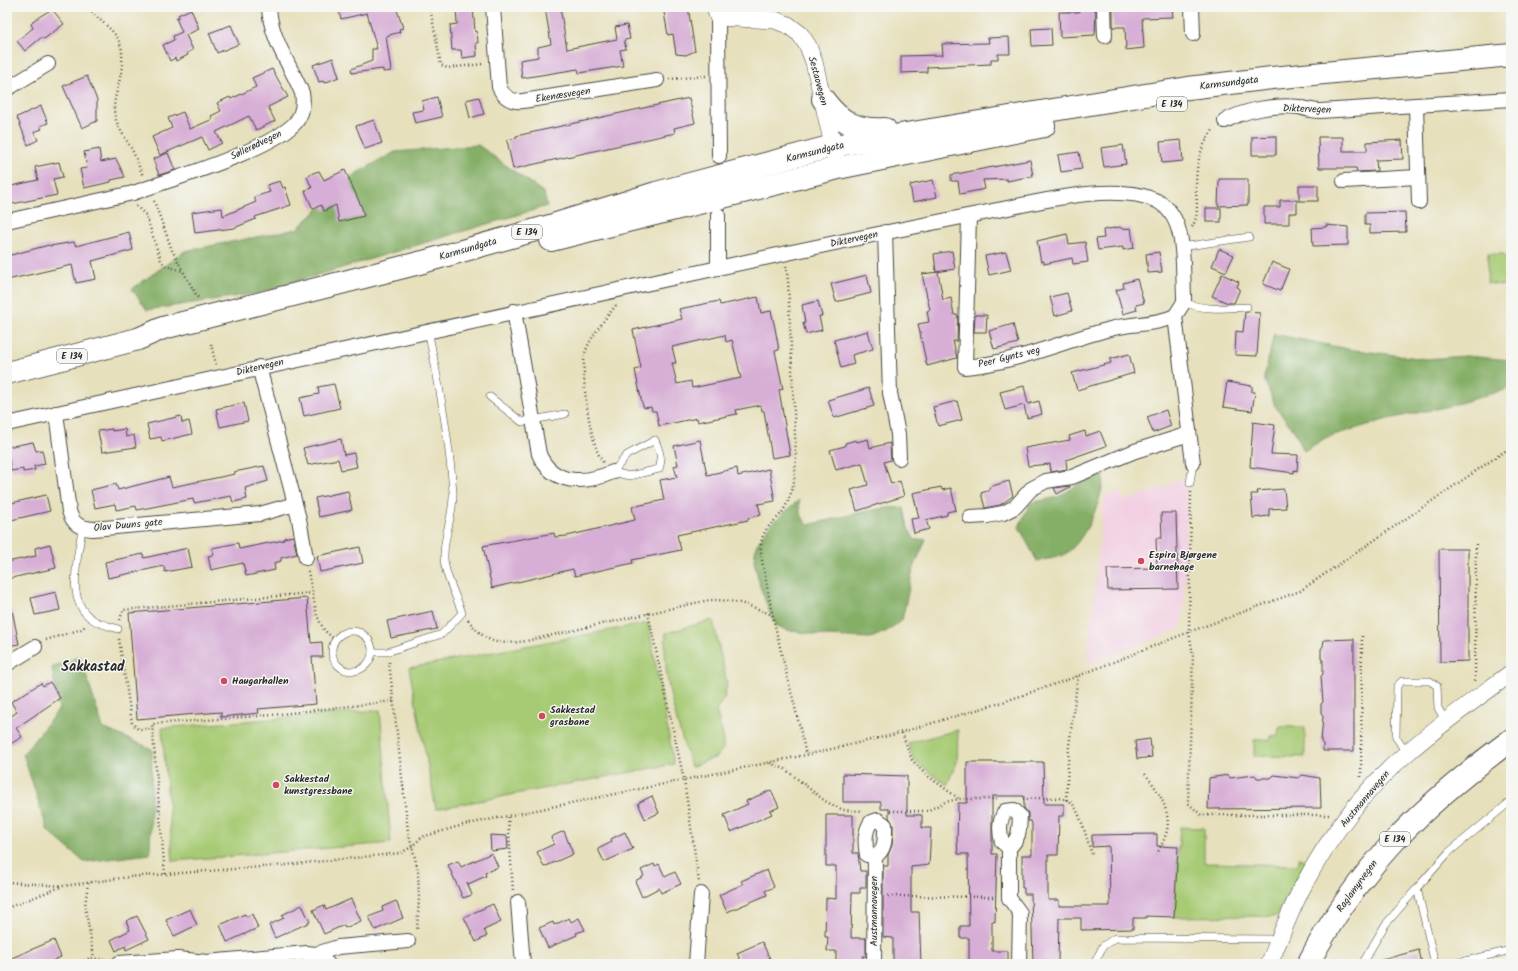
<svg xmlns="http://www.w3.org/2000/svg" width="1518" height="971" font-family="Kalam,sans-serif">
<rect width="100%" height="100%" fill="#f6f6f2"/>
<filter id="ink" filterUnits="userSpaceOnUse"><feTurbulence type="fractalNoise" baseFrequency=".025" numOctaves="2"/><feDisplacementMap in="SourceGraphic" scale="8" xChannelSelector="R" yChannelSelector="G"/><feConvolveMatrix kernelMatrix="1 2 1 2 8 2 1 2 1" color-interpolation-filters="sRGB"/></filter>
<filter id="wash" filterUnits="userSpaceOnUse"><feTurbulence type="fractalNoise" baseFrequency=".012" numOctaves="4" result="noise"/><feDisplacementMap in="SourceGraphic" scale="16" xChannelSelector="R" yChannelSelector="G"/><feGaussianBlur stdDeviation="0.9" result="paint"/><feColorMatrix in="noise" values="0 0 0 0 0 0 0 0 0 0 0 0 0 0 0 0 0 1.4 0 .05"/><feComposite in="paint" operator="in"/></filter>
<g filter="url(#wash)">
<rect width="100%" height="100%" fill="#e6e0bc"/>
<polygon fill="#f2cfe2" points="1176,480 1184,480 1187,496 1184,617 1180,629 1087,665 1104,496 1122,492 1124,501 1167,486"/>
<g fill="#a7cb75" stroke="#697b50">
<polygon points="1488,254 1504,254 1508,267 1508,286 1487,283"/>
<polygon points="1508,520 1511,520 1511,559 1507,559"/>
<path d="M713,620L727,684L724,698L716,710L723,736V749L716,757L691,767C678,724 661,678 666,633Z"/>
<polygon points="648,623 674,764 436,809 409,668"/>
<polygon points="380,710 391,843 173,861 162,728"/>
<polygon points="1279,727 1305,727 1305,757 1254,756 1254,740 1270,739 1270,736 1278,735"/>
<polygon points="958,730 957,762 947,785 914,761 908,743"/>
<polygon points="1180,827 1204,828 1204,863 1298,865 1299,858 1305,860 1306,864 1276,916 1173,917"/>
</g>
<g fill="#85af66" stroke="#586d48">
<polygon points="478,145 544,193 547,206 258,293 147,310 132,289 185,251 297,229 357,173 395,152"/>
<polygon points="1274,334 1348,349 1426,359 1466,356 1511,360 1511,388 1450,406 1388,419 1327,437 1304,451 1295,432 1275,406 1264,378"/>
<path d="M1104,474C1103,498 1087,537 1067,553C1061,558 1045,559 1037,561L1019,527L1030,503L1058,497L1081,483Z"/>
<path d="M799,500L800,513L807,525C835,520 877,505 904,508L908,528L915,540L926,539L913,570L902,620L887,631L871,638L826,636L786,630L776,625L769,611L760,586L754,561L756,546L770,525Z"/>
<polygon points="80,656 103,728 152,749 150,854 84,862 48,831 23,754 59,709 52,668"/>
</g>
<g id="blocks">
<g fill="#d7aed6" fill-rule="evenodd">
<polygon points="338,7 396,7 403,28 399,29 400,32 386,36 391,71 383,72 383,69 352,73 351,69 372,61 372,49 377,49 367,13 341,19"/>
<polygon points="456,7 473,7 475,32 477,31 478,43 476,43 477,56 462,58 461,50 452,50 450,25 457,24"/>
<polygon points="545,7 560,7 567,49 617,39 615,27 627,25 630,39 624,40 626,49 620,50 623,66 579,73 578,69 522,78 520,60 538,57 538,47 551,44"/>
<polygon points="663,7 688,7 695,51 686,55 676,54 673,34 668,35"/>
<polygon points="1079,7 1094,7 1094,10 1096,10 1095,35 1060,37 1059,12 1079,12"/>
<polygon points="1119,7 1172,7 1173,17 1142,18 1144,48 1126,50 1125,27 1113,27 1113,9 1119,9"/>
<polygon points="52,9 64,24 44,39 42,37 25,51 17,41 33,28 31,24 34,20"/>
<polygon points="191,9 199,29 186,35 193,50 187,53 188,55 176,61 175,58 170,61 163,45 174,40 173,36 182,32 176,18 179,17 178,15"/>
<polygon points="231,25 239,44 217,53 209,33"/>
<polygon points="1051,28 1052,45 1032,46 1031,29"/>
<polygon points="1009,37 1010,54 998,54 998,59 991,59 991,64 927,67 927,72 901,73 901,56 943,55 942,44 989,43 988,38"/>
<polygon points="333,58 339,77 324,83 323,81 319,82 313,65"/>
<polygon points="272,69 288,97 268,107 275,121 256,130 249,116 216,132 222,143 208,150 202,137 160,155 152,137 172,128 168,118 183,112 190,129 213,119 211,116 221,111 217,103 230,97 231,99 256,87 252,78"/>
<polygon points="87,76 97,100 97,121 82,128 63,86"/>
<polygon points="437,97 442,117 415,123 412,112 424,110 422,101"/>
<polygon points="479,97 484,114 470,118 466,100"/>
<polygon points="689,98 695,123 674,128 675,133 513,169 507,140 516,138 516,136"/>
<polygon points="41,106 48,123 40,126 42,129 34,132 38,140 28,145 17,117"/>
<polygon points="374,120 382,143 365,149 356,126"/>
<polygon points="1276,136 1276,155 1252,155 1252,137"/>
<polygon points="1318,137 1343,137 1343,151 1367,151 1367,142 1402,140 1403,159 1376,160 1377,171 1357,172 1356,168 1319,168"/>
<polygon points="1181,140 1183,161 1162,163 1160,142"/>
<polygon points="1123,145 1126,164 1104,167 1101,148"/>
<polygon points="99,149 101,162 116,159 125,177 111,180 111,182 84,188 80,169 87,168 84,152"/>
<polygon points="1079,152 1082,169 1061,172 1058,155"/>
<polygon points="168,153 175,170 159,175 153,159"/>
<polygon points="1030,160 1033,176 1007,181 1007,179 983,180 985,189 960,194 958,181 951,181 951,175"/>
<polygon points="59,162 63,177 53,179 57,195 7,205 7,187 38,180 35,167"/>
<polygon points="345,170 362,208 364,216 339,222 336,205 324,211 321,205 313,209 305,191 312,188 307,177 313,173 319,171 324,180"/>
<polygon points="1219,179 1248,179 1248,205 1218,206"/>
<polygon points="933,180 937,197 913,202 910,185"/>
<polygon points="280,181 283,188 285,187 291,205 255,217 256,219 234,228 195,233 192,212 222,208 223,216 256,202 254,197 270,192 267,185"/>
<rect x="1299" y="185" width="19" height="16"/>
<polygon points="1280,200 1297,200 1297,213 1289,213 1289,224 1264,224 1264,207 1280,207"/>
<rect x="1206" y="208" width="15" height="14"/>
<polygon points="1405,212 1406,232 1370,233 1370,225 1365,225 1365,213"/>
<polygon points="1326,225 1348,227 1348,245 1313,246 1312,228 1326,227"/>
<polygon points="1120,227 1122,229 1131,228 1134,248 1123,250 1123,247 1098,250 1096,239 1104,238 1103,230"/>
<polygon points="129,232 133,250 92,261 96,279 76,283 72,265 7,280 7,256 49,245 50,246 74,242 76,246"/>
<polygon points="1067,234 1069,244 1085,242 1088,262 1073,264 1072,258 1044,264 1044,261 1041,262 1037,241"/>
<polygon points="1219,249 1234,255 1226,272 1212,266"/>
<polygon points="952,251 955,269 936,272 934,254"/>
<polygon points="1006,252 1011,270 989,275 985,256"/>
<polygon points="1159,252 1162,272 1148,273 1146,254"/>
<polygon points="1272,262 1289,269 1280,291 1263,284"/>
<polygon points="938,272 943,300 951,298 954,315 958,315 957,341 953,341 957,358 927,366 918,324 929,322 927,311 930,310 922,274"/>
<polygon points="1222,274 1239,282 1237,287 1240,289 1234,303 1228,303 1212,296"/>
<polygon points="867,275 871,293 836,302 831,284"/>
<polygon points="1137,279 1144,303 1136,305 1137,310 1123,314 1116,290 1124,288 1123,283"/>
<polygon points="1067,293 1072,311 1055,316 1050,297"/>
<path d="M758,297L761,313L771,311L775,328L779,350L775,351L783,389L779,390L790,455L772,458L764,411H762L761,405L736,410L737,414L698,422L697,418L659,426L656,411H652L651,407L644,408L642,403L635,370L641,368L633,330L682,319L679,309L719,301L720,305ZM725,335L726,342L732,340L741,378L692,388L691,381L677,384L672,363H676L672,347Z"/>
<polygon points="818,301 822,316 819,316 822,330 806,334 803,323 805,323 802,305"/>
<polygon points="1245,312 1260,313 1257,356 1235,355 1236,331 1243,332"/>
<polygon points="975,315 987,315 986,332 974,332"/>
<polygon points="1013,324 1018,343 994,349 989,331"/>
<polygon points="868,331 873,349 852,355 854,364 841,368 834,340"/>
<polygon points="1129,354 1134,373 1077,390 1072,373 1111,363 1110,359"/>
<polygon points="1227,382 1252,386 1252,392 1255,392 1252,411 1223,407"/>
<polygon points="334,384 340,408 304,416 300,398 319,394 318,387"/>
<polygon points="1024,386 1028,404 1039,401 1042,414 1027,418 1024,405 1005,410 1000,392"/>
<polygon points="869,388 874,406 834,418 828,400"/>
<polygon points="957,401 962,420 938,426 933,407"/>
<polygon points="244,403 248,421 220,427 216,409"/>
<polygon points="1166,410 1171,426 1153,433 1147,417"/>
<polygon points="181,416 182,423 189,421 192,434 162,441 161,437 150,439 147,424"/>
<polygon points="1253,422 1275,425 1271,454 1298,455 1297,471 1294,470 1294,473 1250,467"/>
<polygon points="112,429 112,431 125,429 126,437 134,435 136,447 102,452 98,431"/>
<polygon points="1085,431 1086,436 1100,431 1106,446 1066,460 1067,469 1051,472 1050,464 1028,466 1025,448 1070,440 1069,436"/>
<polygon points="341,439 344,455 354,453 357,467 341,470 338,459 308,465 303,448"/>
<polygon points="868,439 870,448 890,443 891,460 884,462 891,484 900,481 904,496 857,511 851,490 868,485 862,463 836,470 830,450 845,446 845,443 856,440 857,442"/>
<polygon points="700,440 707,475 737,468 738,476 769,469 775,501 758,504 761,515 748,518 748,520 677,535 681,550 632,560 633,563 575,576 573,569 492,588 483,546 554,533 555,537 567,536 635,520 632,507 664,500 660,480 677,477 674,466 678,465 674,446"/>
<polygon points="33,442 36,451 42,450 45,464 34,466 35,470 23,472 23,469 11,471 7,447"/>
<polygon points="264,466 268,481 245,488 247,499 233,502 231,496 194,503 193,499 137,510 136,506 116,510 115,504 95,508 91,490 116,484 118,490 169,477 172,487 235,474 234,472"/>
<polygon points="1009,481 1013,496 1000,505 985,508 981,493 990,490 989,487"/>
<polygon points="1070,486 1070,487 1057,494 1054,488"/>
<polygon points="941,487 942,490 951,488 956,510 947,512 947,515 926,520 929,529 914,533 911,519 919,518 913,493"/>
<polygon points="1284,489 1286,508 1269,509 1269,516 1253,518 1251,494 1258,494 1257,491"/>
<polygon points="348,491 352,510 319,517 315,498"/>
<polygon points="46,495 50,511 7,521 7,504"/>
<polygon points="1161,513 1176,513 1178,589 1108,590 1107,569 1157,568 1156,538 1162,538"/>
<polygon points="293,536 297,554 281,558 281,561 274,563 275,570 246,576 243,563 211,570 208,556 214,555 212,548 238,543 239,549 284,540 284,538"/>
<polygon points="50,544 56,568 7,579 7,562 36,556 35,548"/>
<polygon points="360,547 363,563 320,572 317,556"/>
<polygon points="188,548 192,567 165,572 164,566 108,578 105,562 143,554 144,558"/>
<polygon points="1439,549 1468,549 1468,661 1440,662"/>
<polygon points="56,592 60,610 35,615 31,598"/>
<polygon points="307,598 311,643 322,642 323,657 312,657 316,704 258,709 259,713 221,717 221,712 137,719 129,613"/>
<polygon points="12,610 19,644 7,646 7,611"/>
<polygon points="433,611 437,629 391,638 387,621"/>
<polygon points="1354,639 1354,751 1323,751 1323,744 1321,742 1323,716 1321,714 1321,704 1323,702 1321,676 1323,674 1323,660 1321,658 1321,649 1323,646 1324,640"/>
<polygon points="50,682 60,698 16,728 22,737 7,746 7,713 10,717 17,712 11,702 41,683 43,686"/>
<polygon points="1150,739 1152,757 1137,759 1135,741"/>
<polygon points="967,762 1043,762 1044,804 1064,804 1064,816 1059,816 1058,855 1048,855 1048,900 1059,900 1059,906 1110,906 1109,846 1092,847 1092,835 1157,834 1157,846 1178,847 1174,917 1146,916 1146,918 1133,918 1133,929 1081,930 1081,918 1059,918 1058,964 1033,964 1031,894 1024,894 1024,888 1022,888 1022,855 1032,855 1032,824 1031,821 1028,821 1028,813 1024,808 1024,796 992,796 992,854 997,854 995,922 992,921 992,951 1008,951 1008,964 969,964 969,938 960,938 960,926 969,926 968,854 958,854 957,841 958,803 967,803"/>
<polygon points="843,774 907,776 907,815 922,815 922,828 931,828 929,865 911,867 911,912 919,912 921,964 893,964 893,938 883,937 883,866 888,866 888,855 892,845 893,835 893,825 889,817 889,809 881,809 881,802 843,802"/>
<polygon points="1228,775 1230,778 1255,775 1257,778 1271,778 1274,775 1299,778 1302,775 1320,778 1321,808 1208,809 1209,778"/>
<polygon points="771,790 779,807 770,811 772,814 731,832 724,815 748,804 746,801"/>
<polygon points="652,796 659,813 645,819 638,803"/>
<polygon points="826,815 853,815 853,853 858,853 860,871 866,871 866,888 860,888 860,893 852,893 851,938 866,938 866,956 863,956 863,964 836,964 836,951 827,951 828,937 825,937 826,898 836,899 836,866 826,866"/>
<polygon points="564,831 573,854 544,867 537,852 554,844 551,837"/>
<polygon points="625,832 633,849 604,862 598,849 612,842 611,839"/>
<polygon points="490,835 507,836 508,849 491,851"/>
<polygon points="492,853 498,867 485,873 486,876 468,884 467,882 472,895 463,898 448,865 458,861 461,867"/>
<polygon points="654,864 655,866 659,864 665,877 675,872 681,884 661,893 659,888 642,897 635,881 644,876 641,870"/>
<polygon points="767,870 774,887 765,891 767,895 727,912 719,895 743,884 741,881"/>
<polygon points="351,899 361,921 345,928 344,925 324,934 313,910 324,905 326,910"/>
<polygon points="396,901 403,918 375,930 369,917 383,911 382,907"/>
<polygon points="493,904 501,922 484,930 487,936 476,942 464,917"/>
<polygon points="302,905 310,922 275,938 269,925 284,918 282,915"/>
<polygon points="190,909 197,925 174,936 166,920"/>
<polygon points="245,914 246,917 252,914 258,928 227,942 220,925"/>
<polygon points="137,916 149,939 126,950 125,946 116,951 111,940 130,930 126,921"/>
<polygon points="569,918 571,922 579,918 585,930 576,933 577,935 548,948 539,928 553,922 554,925"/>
<polygon points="54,940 61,957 45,964 7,964 7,960"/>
<polygon points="762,942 770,959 759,964 742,964 737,953"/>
<polygon points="1419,950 1422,964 1381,964 1381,960"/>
</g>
</g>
</g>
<g filter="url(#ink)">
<use href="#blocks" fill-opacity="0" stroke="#474641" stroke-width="1"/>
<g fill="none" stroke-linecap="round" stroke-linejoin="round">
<g stroke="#474641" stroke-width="8">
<g id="service">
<polyline points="1181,247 1249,237"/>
<path d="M1184,302C1203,311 1226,308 1247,307"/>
<polyline points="490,397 522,422 565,414"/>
<path d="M655,440C659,450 663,459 659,469L629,476L613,472L627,455Z"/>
<polyline points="1190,483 1193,463"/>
<path d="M82,528C79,556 64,600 92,619C98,624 110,626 118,629"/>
<circle cx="352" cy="651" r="20"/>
<path d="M372,652H387L442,634L462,613C457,597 443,572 444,555C444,534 454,514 453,492C449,437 439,384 428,330"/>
<polyline points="1406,753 1396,737 1397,686 1402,681 1430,681 1437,686 1438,708 1446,722"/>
<polyline points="1417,888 1449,852 1511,801"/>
<polyline points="1094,964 1103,946 1115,938 1278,939"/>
<polyline points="1362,964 1385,925 1417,888 1435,964"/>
<polyline points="1453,964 1511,950"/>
</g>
</g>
<g stroke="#474641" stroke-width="16">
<g id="minor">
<path d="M493,7L499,87C504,98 512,102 523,101L657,80"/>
<polyline points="1104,7 1105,36"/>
<polyline points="1192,7 1193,34"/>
<polyline points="718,17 719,156"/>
<polyline points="7,89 48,64"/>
<polyline points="1416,105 1419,202"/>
<path d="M1225,121C1244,110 1276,104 1299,107C1306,109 1313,111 1320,111L1511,99"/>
<polyline points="1344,181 1418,177"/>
<path d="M165,182C195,172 277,145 296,122C303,113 304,104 302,93C291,66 270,38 269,7"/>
<path d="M969,216L965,367C1016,363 1065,340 1114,328C1134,323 1156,325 1175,316"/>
<polyline points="7,221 133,193"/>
<polyline points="885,232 890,393 898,434 899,458"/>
<polyline points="718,268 718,215"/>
<path d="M514,311L539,454C553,486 585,484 613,472"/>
<polyline points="259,367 299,519 306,558"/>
<path d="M56,413L69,511C73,524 79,528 93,529L260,514L295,504"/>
<path d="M7,424C241,371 475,320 709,270C795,251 881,233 967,216C1007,209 1047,198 1087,194C1109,192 1136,191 1157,201C1188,217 1182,265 1184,295V302L1175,316L1193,463"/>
<polyline points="970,517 987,516 1003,513 1015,507 1031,489 1046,481 1072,477 1135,451 1189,434"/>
<polyline points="7,664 35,647"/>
<path d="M878,820L885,825C885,838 886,849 875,857L867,855C865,843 864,832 871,822Z"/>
<path d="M1009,848L1002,842C999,830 999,821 1005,811L1014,810L1020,816C1019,831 1020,837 1009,848V898L1020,913L1019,964"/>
<polyline points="518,902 523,964"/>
<polyline points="316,954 338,947 408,941"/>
<polyline points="119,963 178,959 207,962"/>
<polyline points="204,964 207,962 307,953 316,954 328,964"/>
<polyline points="696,964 701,894"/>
<polyline points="874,964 875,857"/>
</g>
</g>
<g stroke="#474641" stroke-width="18">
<g id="tertiary">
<polyline points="715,7 718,17 775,20 788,25 800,34 808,46 814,62 836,158"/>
<path d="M1269,964C1280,938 1290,911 1303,886C1329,837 1365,789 1407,753C1440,724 1476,699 1511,673"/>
</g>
</g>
<g stroke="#474641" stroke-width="24">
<g id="trunk">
<path d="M823,99C840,122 856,131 885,129"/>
<polyline points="551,240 838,168 1044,126"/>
<polyline points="7,373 138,339 163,328 423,262 553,225 656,193 833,146 1188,88 1272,78 1511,55"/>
<path d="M1308,964C1358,867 1424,804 1511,740"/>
</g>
</g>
<g stroke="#474641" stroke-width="2.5" stroke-dasharray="1 3" stroke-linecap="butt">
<path d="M85,7C114,33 128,36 120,78C118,88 114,99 114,108C114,123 124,135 131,148C136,157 139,167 143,176"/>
<polyline points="430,7 441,65 447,68 483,64"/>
<polyline points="669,79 706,76"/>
<polyline points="154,201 172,250 183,271"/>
<polyline points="136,206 146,215 161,261 166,266 183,271 199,300"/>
<path d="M1192,227C1200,214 1196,201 1196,187C1196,166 1200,145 1214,129"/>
<path d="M786,266L788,280L796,457C795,476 794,492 784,509C776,523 764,524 761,544C760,557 765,573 767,586C777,643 794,698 806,755"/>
<polyline points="211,344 216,365"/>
<path d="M603,462C590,447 579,368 586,350C593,333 606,318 617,304"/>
<polyline points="1191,492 1189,632 1193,655 1188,803 1201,815 1330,815"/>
<polyline points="308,571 317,616 324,630 336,641"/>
<polyline points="648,613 684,780 699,882"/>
<polyline points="120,620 123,610 311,593"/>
<path d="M468,620C487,644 497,645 526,641L709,600C736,600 747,604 772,615"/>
<polyline points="119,639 132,723 138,729 152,729"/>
<polyline points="46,640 82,629 86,625"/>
<polyline points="389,662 408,831 418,870 419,898 417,930"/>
<polyline points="1475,681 1476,544"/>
<polyline points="902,733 912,760 925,774 958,798"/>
<polyline points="770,763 785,769 825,801 843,810 863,811"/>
<path d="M1145,774C1158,789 1173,814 1166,834C1164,841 1160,848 1157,854"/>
<polyline points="1361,777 1362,633"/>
<path d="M1023,799C1037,799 1057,795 1069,801C1080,807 1087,842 1092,854"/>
<polyline points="1066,800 1069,746 1078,676"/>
<polyline points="890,811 927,811 945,802 959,799 998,799"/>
<polyline points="508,817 513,891"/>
<polyline points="165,874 152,724 272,715 394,701"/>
<polyline points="7,882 62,886"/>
<polyline points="88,883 85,906 94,958"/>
<polyline points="888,896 995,897"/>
<polyline points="7,908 63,886 129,877 286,865 401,853 411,847 422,837 463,825 806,755 892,735 1000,703 1078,676 1189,632 1300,591 1511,447"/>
<polyline points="77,964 90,958 107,960"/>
</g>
<use href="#service" stroke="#fff" stroke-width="7"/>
<use href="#minor" stroke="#fff" stroke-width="14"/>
<use href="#tertiary" stroke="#fff" stroke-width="17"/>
<use href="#trunk" stroke="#fff" stroke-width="22"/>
<g stroke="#474641" stroke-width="16" stroke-linecap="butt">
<polyline id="minor-bridge" points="133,193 165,182"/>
</g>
<use href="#minor-bridge" stroke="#fff" stroke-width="14"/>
</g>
</g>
<g fill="#d1495b" stroke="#f6f6f2" stroke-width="1.5">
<circle cx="1141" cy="561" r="4"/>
<circle cx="224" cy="681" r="4"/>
<circle cx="542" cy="716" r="4"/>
<circle cx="276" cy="785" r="4"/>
</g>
<g text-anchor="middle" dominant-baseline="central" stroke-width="3" stroke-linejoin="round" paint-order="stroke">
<g fill="#f6f6f2" stroke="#686867" stroke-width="1">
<rect x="1157" y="97" width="30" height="14" rx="3"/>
<rect x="512" y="225" width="30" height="14" rx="3"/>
<rect x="57" y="349" width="30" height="14" rx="3"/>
<rect x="1380" y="832" width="30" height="14" rx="3"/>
</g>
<g font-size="9" font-weight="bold" fill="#2b2b2b">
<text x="1172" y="104">E 134</text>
<text x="527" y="232">E 134</text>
<text x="72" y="356">E 134</text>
<text x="1395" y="839">E 134</text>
</g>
<g font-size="10" fill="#2b2b2b" stroke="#f6f6f2">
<text transform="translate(818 81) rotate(75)">Sestaovegen</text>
<text transform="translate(1229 83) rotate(-7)">Karmsundgata</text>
<text transform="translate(563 95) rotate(-9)">Ekenæsvegen</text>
<text transform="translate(1307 109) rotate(2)">Diktervegen</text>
<text transform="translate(256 145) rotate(-26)">Søllerødvegen</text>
<text transform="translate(815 152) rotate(-14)">Karmsundgata</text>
<text transform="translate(854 239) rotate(-12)">Diktervegen</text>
<text transform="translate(468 249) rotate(-16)">Karmsundgata</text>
<text transform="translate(1009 357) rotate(-14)">Peer Gynts veg</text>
<text transform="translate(260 367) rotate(-13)">Diktervegen</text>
<text transform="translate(128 525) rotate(-5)">Olav Duuns gate</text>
<text transform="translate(1365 799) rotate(-50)">Austmannavegen</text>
<text transform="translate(1357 886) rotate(-54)">Raglamyrvegen</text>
<text transform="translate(874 911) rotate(-90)">Austmannavegen</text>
</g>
<g font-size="10" font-weight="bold" fill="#2b2b2b" stroke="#f6f6f2" text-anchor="start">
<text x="1149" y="555">Espira Bjørgene<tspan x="1149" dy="12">barnehage</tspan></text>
<text x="232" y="681">Haugarhallen</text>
<text x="550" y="710">Sakkestad<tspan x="550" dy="12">grasbane</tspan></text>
<text x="284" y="779">Sakkestad<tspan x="284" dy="12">kunstgressbane</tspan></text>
</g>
<g font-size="14" font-weight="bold" fill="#2b2b2b" stroke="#f6f6f2">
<text x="93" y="667">Sakkastad</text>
</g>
</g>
<rect width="1518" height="971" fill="none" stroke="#f6f6f2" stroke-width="24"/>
</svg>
